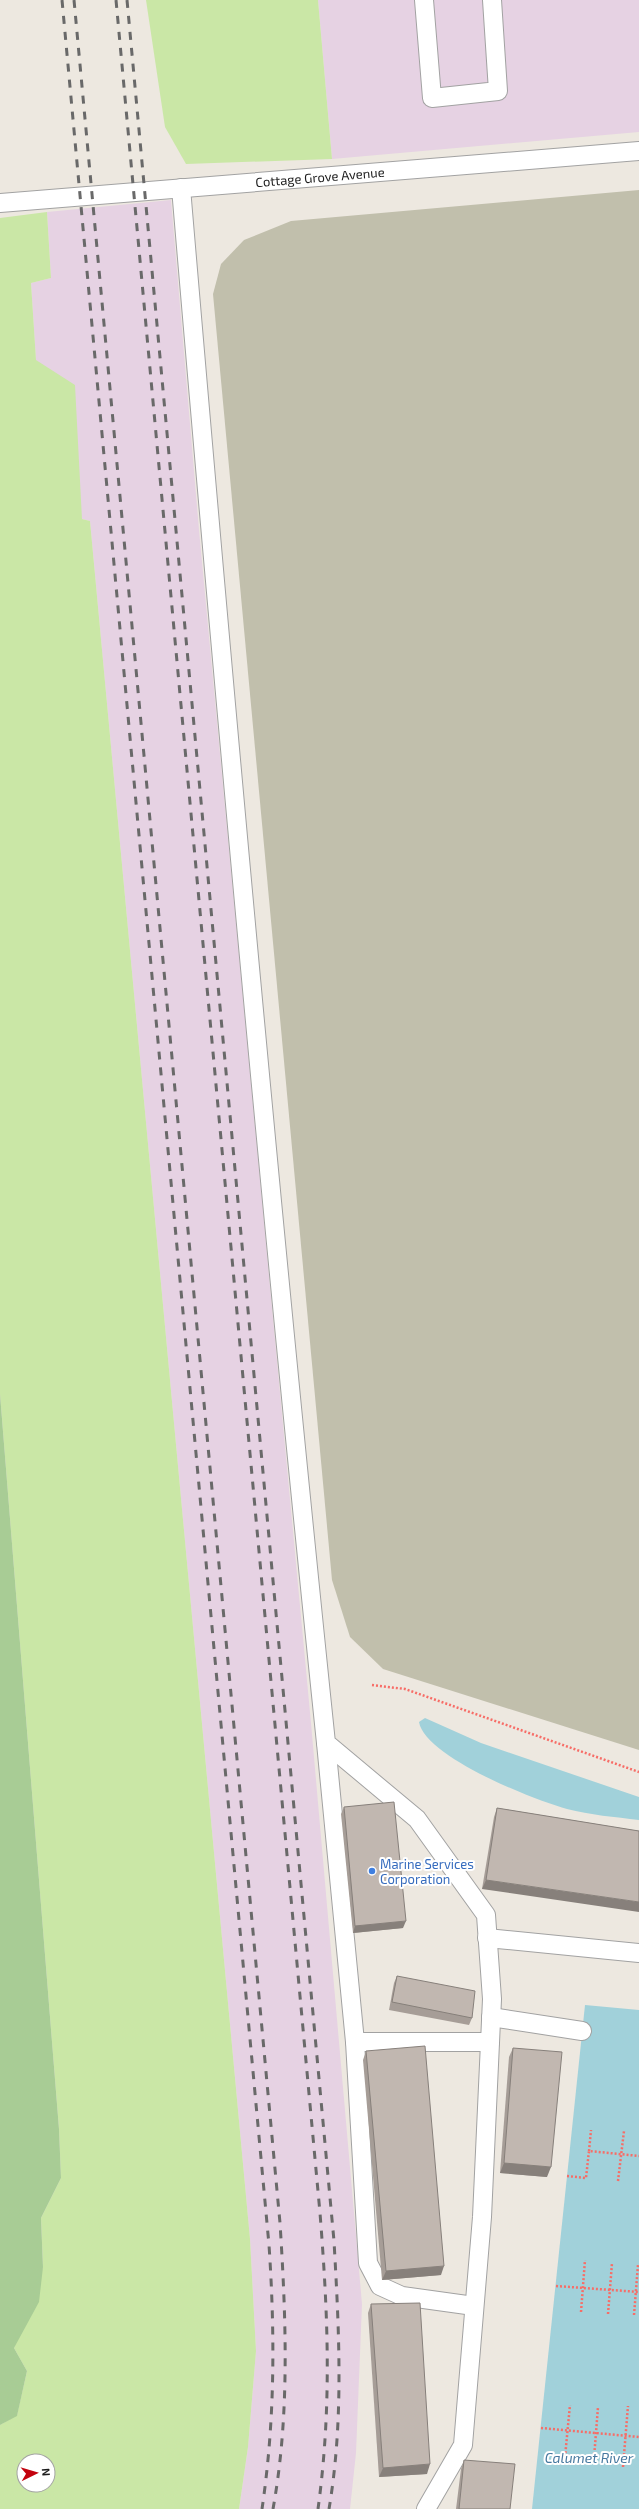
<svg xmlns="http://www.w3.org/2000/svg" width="639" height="2509" font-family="'Exo 2',sans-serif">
<rect width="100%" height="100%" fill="#ede8e0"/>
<g fill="#e6d2e3">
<polygon points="318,0 639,0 639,132 332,159"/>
<polygon points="171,200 199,530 311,1723 362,2304 356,2453 350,2509 239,2509 248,2447 256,2351 250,2239 90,521 82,519 36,360 31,283 51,278 47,212"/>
</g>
<polygon fill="#c1bfac" points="639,190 639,1750 383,1669 350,1637 332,1580 213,294 221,264 244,240 291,221"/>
<g fill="#cae7a6" fill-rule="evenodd">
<polygon points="146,0 318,0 332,159 186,164 165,127"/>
<path d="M47,212L51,278L31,283L36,360L75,385L82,519L90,521L250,2239L256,2351L248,2447L239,2509H0V2425L17,2415L27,2371L14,2348L43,2267L41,2218L61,2178L59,2129L0,1394V218ZM24,2461H48V2485H24Z"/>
</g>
<polygon fill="#a8cc95" points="0,1394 59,2129 61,2178 41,2218 43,2267 39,2302 14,2348 27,2371 17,2416 0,2425"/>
<g fill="#a1d1da">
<path d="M425,1718L481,1743L639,1797V1820C615,1817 590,1815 567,1809C534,1800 425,1757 419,1722Z"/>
<polygon points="585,2005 639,2010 639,2509 532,2509"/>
</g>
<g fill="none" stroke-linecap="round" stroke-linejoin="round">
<g stroke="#a2a2a2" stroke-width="20">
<g id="minor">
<polyline points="424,0 432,98 498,91 492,0"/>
<path d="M181,188C225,707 272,1225 326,1743L417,1819L486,1915L492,1999L482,2217L463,2445L426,2509"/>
<path id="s1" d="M0,203L639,151"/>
<polyline points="326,1743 355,2042 490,2042"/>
<polyline points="487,1938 639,1953"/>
<polyline points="491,2017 582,2031"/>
<polyline points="355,2042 368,2263 380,2286 402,2296 474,2306"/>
</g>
</g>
<g stroke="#f76d67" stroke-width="2.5" stroke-dasharray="2 2" stroke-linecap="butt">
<polyline points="372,1685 405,1689 639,1772"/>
<polyline points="589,2151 591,2130"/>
<polyline points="567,2176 586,2178 589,2151 639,2156"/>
<polyline points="618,2181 624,2131"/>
<polyline points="556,2286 639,2292"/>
<polyline points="581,2312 585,2260"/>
<polyline points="608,2314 612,2263"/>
<polyline points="634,2315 638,2265"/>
<polyline points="541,2428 639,2437"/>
<polyline points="565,2457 570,2405"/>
<polyline points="594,2458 598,2407"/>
<polyline points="623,2467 628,2406"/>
</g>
<use href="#minor" stroke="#fff" stroke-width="18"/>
<g stroke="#696969" stroke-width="3" stroke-dasharray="8 8" stroke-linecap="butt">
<path d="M62,0L269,2245C275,2334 275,2421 262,2509"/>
<path d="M74,0L280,2223C286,2318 290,2415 273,2509"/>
<path d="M116,0L320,2213C328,2315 332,2406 318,2509"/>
<path d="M127,0L334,2241C339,2330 344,2420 329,2509"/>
</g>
</g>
<g fill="#a69d97">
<polygon points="344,1807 403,1928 353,1933 341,1814"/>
<polygon points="497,1808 639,1831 482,1889 494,1817"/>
<polygon points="397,1976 472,2018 469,2025 389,2010 394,1983"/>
<polygon points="513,2048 547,2177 500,2173 509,2057"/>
<polygon points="366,2051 441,2275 382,2280 363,2060"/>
<polygon points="371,2304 427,2474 379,2477 368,2313"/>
<polygon points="464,2460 510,2509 456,2509 461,2469"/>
</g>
<g fill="#87807b">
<polygon points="486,1880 639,1902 639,1912 482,1889"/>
<polygon points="406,1921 403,1928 353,1933 355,1926"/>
<polygon points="504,2163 551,2167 547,2177 500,2173"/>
<polygon points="444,2266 441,2275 382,2280 386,2271"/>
<polygon points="430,2464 427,2474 379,2477 383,2468"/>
</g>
<g fill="#c1b7b0" stroke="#87807b">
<polygon points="394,1802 406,1921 355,1926 344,1807"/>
<polygon points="497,1808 639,1831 639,1902 486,1880"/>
<polygon points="397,1976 475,1991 472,2018 392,2002"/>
<polygon points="425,2046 444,2266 386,2271 366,2051"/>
<polygon points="513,2048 562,2052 551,2167 504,2163"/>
<polygon points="420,2303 430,2464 383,2468 371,2304"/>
<polygon points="464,2460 515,2464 510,2509 459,2509"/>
</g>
<circle fill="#3f7fe0" stroke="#fff" stroke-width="1.5" cx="372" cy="1871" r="4"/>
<g text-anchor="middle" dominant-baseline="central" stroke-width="4" stroke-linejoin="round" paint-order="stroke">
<g font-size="13" fill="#1b1b1b" stroke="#fff">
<text stroke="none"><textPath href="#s1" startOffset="321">Cottage Grove Avenue</textPath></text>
</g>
<g font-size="13" fill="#366cbe" stroke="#fff" text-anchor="start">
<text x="380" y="1864">Marine Services<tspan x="380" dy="15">Corporation</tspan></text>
</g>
<g font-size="14" font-style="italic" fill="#4779a0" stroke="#fff">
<text x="589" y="2457">Calumet River</text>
</g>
</g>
<g transform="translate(36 2473) rotate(85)"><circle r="19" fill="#ffffff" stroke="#a4a4a4"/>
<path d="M0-3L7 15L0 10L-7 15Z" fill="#c3030e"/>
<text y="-6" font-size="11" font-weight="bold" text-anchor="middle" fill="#1b1b1b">N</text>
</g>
</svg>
